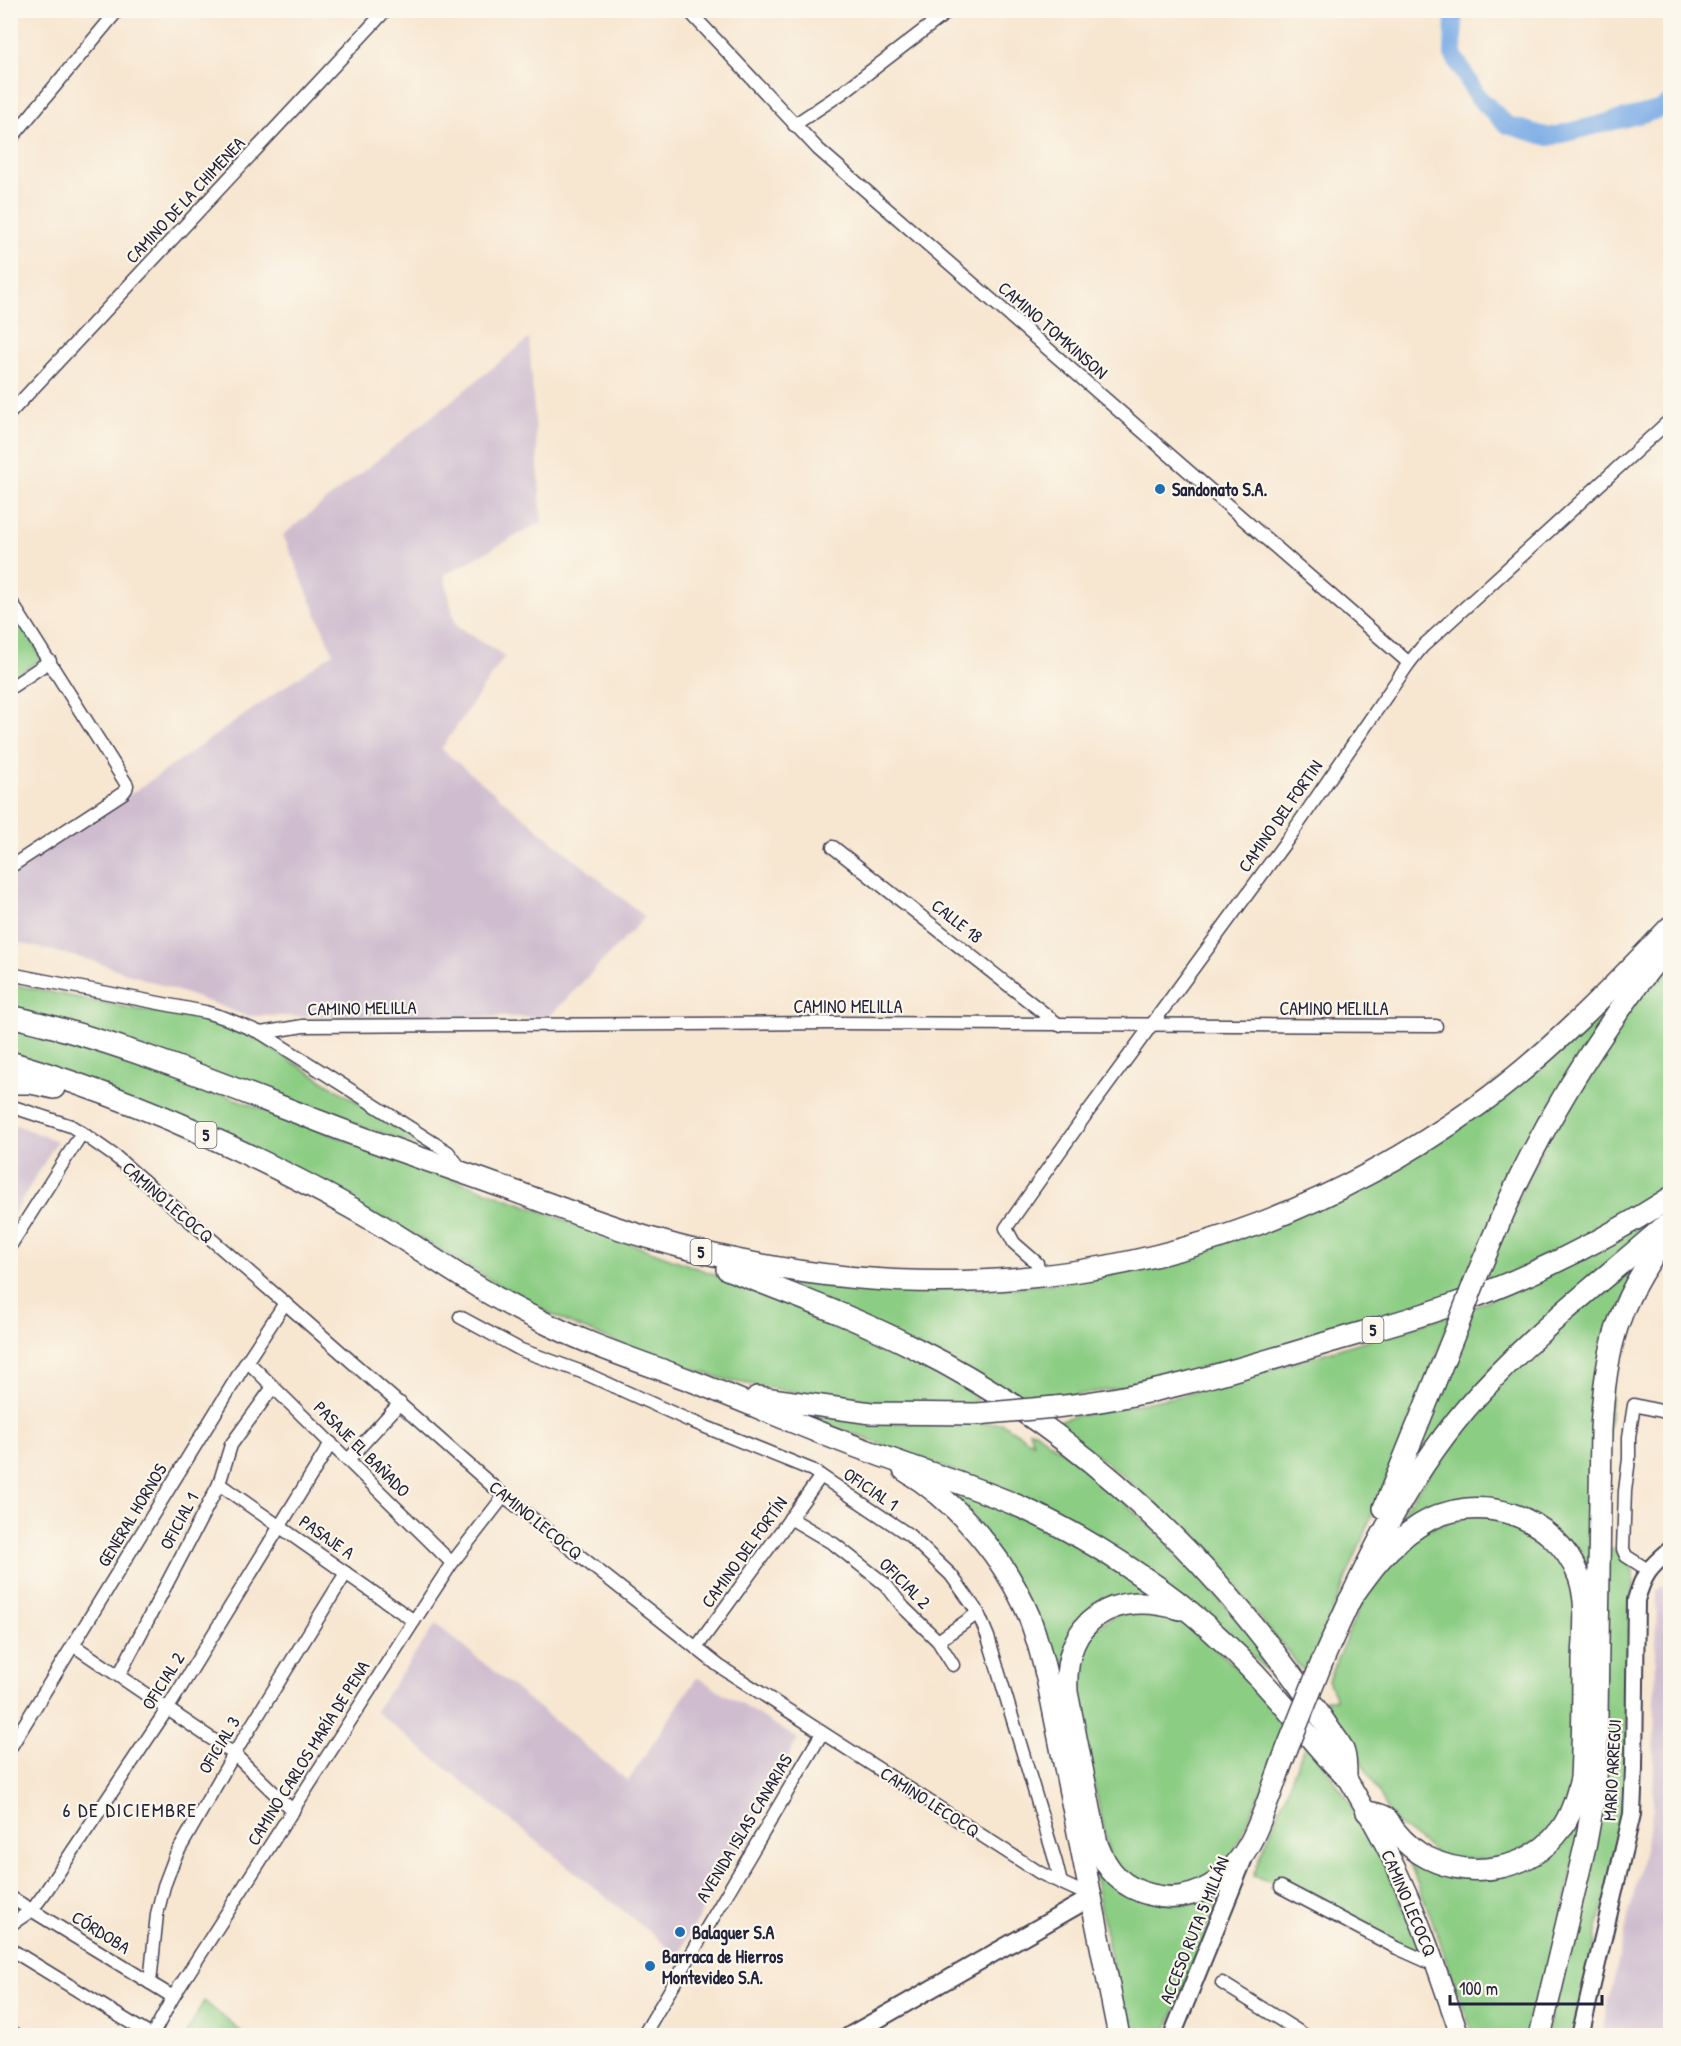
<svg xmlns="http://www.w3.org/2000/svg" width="1681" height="2046" font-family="'Patrick Hand',sans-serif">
<rect width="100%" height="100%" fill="#fbf7ec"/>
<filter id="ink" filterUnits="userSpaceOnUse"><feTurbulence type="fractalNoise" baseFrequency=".0167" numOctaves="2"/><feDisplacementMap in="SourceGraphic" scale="12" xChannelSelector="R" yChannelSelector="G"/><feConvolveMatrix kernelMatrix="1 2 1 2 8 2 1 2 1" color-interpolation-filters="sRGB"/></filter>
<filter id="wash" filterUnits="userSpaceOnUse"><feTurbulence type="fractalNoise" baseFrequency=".008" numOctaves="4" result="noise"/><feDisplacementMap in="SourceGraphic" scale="24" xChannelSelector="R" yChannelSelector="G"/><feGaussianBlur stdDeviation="1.35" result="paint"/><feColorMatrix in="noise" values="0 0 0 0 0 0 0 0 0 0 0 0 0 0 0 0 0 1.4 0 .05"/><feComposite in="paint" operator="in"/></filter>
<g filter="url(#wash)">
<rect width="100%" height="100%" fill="#f7e6d0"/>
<g fill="#cfbdcf">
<polygon points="529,339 542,522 444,575 456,626 505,656 441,749 645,917 549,1017 245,1016 218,1005 93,961 11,941 10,872 134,792 333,653 283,535"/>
<polygon points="11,1123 57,1141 11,1218"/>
<polygon points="1670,1581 1670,2035 1601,2035 1653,1811 1657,1590"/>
<polygon points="436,1624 628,1781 697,1677 798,1739 678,1955 375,1711"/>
</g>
<g fill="#8ccd84" stroke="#577860" stroke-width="1.5">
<polygon points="10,603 42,658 11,679 10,679"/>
<polygon points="1670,951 1670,1188 1611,1224 1493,1281 1484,1273 1554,1123"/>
<polygon points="10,984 129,1008 192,1017 247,1033 435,1151 11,1008"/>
<polygon points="1619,990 1462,1294 1415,1309 1138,1386 1023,1402 768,1274 830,1284 996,1289 1069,1282 1347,1195"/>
<path d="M10,1025L126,1059L787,1301C854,1329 918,1359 980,1396L972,1403V1406L885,1403L811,1395L730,1381L651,1356L571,1324L531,1304L416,1236L11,1052Z"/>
<polygon points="1670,1209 1670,1212 1618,1260 1390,1503 1473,1307"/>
<polygon points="1655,1240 1615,1320 1590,1794 1534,2035 1473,2035 1431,1917 1406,1855 1498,1874 1580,1807 1575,1559 1488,1502 1392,1541 1397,1519 1485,1396"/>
<polygon points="1453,1314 1307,1675 1214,1563 1171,1518 1120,1474 1056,1423 1066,1418 1179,1396 1260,1373"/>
<polygon points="795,1413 900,1423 1002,1423 1033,1443 1029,1430 1035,1431 1091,1473 1167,1541 1261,1647 1335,1753 1296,1707 1285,1690 1242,1645 1222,1628 1002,1489"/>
<polygon points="931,1478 1038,1521 1158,1594 1073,1632 1084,1805 1133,1895 1221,1887 1210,1923 1165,2035 1127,2035 1047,1648"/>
<polygon points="1475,1514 1523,1524 1564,1561 1578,1603 1574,1776 1565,1808 1540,1839 1502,1860 1442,1858 1393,1820 1372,1780 1329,1708 1325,1699 1336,1699 1328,1680 1353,1622 1377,1574 1418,1532"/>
<path d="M1607,1547C1639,1560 1635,1575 1630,1604L1625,1809L1574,2035L1546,2036L1593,1842Z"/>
<polygon points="1132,1605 1185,1620 1288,1715 1284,1740 1228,1865 1180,1892 1132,1881 1111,1860 1071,1682 1081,1637"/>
<path d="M1306,1742C1320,1761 1334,1779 1347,1798C1377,1844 1399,1895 1420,1946L1411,1953L1282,1885L1253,1876Z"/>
<polygon points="204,2001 245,2035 186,2035"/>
</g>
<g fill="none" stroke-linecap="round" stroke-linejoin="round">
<polyline stroke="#7aace6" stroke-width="18" points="1454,10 1453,54 1477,96 1507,125 1549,137 1658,110 1670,103"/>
</g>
</g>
<g filter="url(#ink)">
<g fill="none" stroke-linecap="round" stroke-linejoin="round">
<g stroke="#423f51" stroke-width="15">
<g id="street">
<polyline points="688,10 818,149 1409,663"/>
<polyline points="794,125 842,93 950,10"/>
<polyline points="10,140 118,10"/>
<polyline points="10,413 386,10"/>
<polyline points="10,600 127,785 126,789 123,793 10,867"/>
<polyline points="10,688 50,661"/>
<polyline points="833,847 1059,1025"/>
<polyline points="10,974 205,1012 225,1018 261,1033 448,1152 462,1170"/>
<polyline points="261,1033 303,1026 838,1023 1436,1026"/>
<polyline points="10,1106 71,1126 82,1133 116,1157 285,1303 504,1496 719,1666 1040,1873 1092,1897"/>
<polyline points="10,1246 82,1133"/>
<polyline points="1038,1276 1037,1263 1014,1243 1006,1228 1087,1113 1290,836 1409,663 1422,647 1670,420"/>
<polyline points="460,1317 521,1350 582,1372 686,1419 812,1470 909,1535 931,1556 951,1575 967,1597 978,1613 988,1637 1056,1863 1061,1883"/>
<polyline points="247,1361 452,1563"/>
<polyline points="348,1460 400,1403"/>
<polyline points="219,1484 414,1621"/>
<polyline points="790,1518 834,1544 886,1585 904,1608 938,1641 953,1665"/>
<polyline points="1648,1570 1626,1556 1623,1549 1625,1491 1629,1459 1629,1437 1634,1405 1670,1413"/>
<polyline points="938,1641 978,1613"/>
<polyline points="73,1645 234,1754 293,1811"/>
<polyline points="696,1648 821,1476"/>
<polyline points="119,1675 219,1484 231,1445 273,1387"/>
<polyline points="10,1748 247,1361 285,1303"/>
<polyline points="1281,1887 1397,1948 1435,1965"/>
<polyline points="10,1897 173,1997"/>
<polyline points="10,1925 32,1910 44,1894 168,1708 331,1443"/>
<polyline points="10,1949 152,2036"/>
<polyline points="150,1983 157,1914 164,1886 175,1857 234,1754 346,1573"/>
<polyline points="1222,1983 1306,2036"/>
<polyline points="10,2031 18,2036"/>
<polyline points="152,2036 173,1997 414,1621 452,1563 504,1496"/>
<polyline points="643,2036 822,1733"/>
</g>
</g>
<g stroke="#423f51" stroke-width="20">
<g id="secondary">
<polyline points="849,2036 1092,1897"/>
<polyline points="1172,2036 1244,1858"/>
<path d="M1580,2036L1632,1814L1634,1768L1636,1600C1644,1573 1649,1568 1670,1550"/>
</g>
</g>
<g stroke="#423f51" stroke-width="21">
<path id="primary" d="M1346,1776C1366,1810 1386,1845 1402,1881C1425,1931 1442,1984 1460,2036"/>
</g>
<g stroke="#423f51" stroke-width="24">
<g id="highway">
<path d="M10,1016C120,1041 224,1085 329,1125C385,1147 443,1165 500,1186C548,1203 597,1223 646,1237C939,1324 1227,1285 1477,1106C1548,1055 1610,990 1670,927"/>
<path d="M10,1062C131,1098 247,1150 357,1211C417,1245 472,1288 535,1318C586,1344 639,1361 692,1381C752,1404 811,1431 871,1452C922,1471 974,1486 1023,1508C1065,1527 1105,1551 1143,1577C1195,1611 1239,1654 1280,1701C1302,1726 1321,1754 1346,1776"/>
<polyline points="10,1083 31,1083 54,1088"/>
<path d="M727,1269C790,1294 854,1317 915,1348C1058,1419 1185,1532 1280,1660C1298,1683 1314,1706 1330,1730C1335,1737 1342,1745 1344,1753C1346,1760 1346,1769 1346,1776"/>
<path d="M1476,1278C1490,1244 1504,1210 1520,1177C1559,1098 1608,1021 1663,952"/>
<polyline points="757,1397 871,1413 977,1414"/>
<path d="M1055,1407C1144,1398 1230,1372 1316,1346C1359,1333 1403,1322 1446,1307C1525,1280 1600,1243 1670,1198"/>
<path d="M904,1470C958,1502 1005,1559 1029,1616C1037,1638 1043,1660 1048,1683L1119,2036"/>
<polyline points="1384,1508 1458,1325"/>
<path d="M1349,1601C1370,1571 1388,1545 1420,1525C1476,1489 1555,1514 1579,1577C1588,1602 1584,1633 1583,1659C1583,1699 1583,1738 1581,1778C1577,1796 1572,1814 1561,1829C1531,1870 1472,1880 1428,1858C1416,1852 1404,1842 1396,1832C1392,1828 1389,1820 1385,1817C1381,1814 1372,1813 1367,1812"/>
<path d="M1180,1609C1114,1589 1063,1619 1067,1692L1097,1844C1107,1871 1122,1888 1152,1895C1195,1906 1233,1877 1252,1839C1265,1813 1276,1777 1287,1749"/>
<path d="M1322,1662C1361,1573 1402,1485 1465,1410C1524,1340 1597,1285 1666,1225"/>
<path d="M1540,2036L1586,1842L1596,1787L1601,1430C1605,1350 1618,1297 1670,1234"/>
</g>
</g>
<use href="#street" stroke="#fff" stroke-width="12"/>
<use href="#secondary" stroke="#fff" stroke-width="16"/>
<use href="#primary" stroke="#fff" stroke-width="18"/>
<use href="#highway" stroke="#fff" stroke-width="21"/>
<g stroke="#423f51" stroke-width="24" stroke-linecap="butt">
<g id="highway-bridge">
<polyline points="1458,1325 1476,1278"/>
<polyline points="977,1414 1055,1407"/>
<polyline points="1287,1749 1322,1662"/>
</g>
</g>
<use href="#highway-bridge" stroke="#fff" stroke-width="21"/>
</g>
</g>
<g fill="#1f6fb2" stroke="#fbf7ec" stroke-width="2">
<circle cx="1160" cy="489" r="6"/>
<circle cx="680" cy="1932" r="6"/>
<circle cx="650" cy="1966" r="6"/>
</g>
<g text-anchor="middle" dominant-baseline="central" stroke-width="4.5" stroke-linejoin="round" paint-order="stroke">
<g fill="#fbf7ec" stroke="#636270" stroke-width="1.5">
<rect x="195.5" y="1122" width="21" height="26" rx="4.5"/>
<rect x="690.5" y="1239" width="21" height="26" rx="4.5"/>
<rect x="1362.5" y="1317" width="21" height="26" rx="4.5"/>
</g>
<g font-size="16" font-weight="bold" fill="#22223b">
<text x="206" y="1135">5</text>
<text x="701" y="1252">5</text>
<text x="1373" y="1330">5</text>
</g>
<g font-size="18" fill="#22223b" stroke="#fbf7ec">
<text transform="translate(185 200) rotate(-47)">CAMINO DE LA CHIMENEA</text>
<text transform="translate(1053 330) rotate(41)">CAMINO TOMKINSON</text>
<text transform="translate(1280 816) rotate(-55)">CAMINO DEL FORTIN</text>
<text transform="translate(957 921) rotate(38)">CALLE 18</text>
<text x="848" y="1006">CAMINO MELILLA</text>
<text transform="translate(362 1008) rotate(-1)">CAMINO MELILLA</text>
<text x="1334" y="1008">CAMINO MELILLA</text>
<text transform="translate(168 1202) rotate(41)">CAMINO LECOCQ</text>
<text transform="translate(362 1449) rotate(45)">PASAJE EL BAÑADO</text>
<text transform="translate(871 1489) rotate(34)">OFICIAL 1</text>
<text transform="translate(132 1515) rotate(-59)">GENERAL HORNOS</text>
<text transform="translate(536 1520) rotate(39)">CAMINO LECOCQ</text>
<text transform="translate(179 1521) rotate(-62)">OFICIAL 1</text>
<text transform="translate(327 1537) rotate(35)">PASAJE A</text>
<text transform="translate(744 1552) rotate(-54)">CAMINO DEL FORTÍN</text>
<text transform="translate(905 1583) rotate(45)">OFICIAL 2</text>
<text transform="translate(163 1681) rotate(-58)">OFICIAL 2</text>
<text transform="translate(219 1745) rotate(-59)">OFICIAL 3</text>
<text transform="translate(308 1753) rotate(-58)">CAMINO CARLOS MARÍA DE PENA</text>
<text transform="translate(1612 1770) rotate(-87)">MARIO ARREGUI</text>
<text transform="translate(930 1802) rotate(33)">CAMINO LECOCQ</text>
<text transform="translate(744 1828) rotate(-59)">AVENIDA ISLAS CANARIAS</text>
<text transform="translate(1409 1903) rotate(67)">CAMINO LECOCQ</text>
<text transform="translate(1194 1930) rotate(-68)">ACCESO RUTA 5 MILLÁN</text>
<text transform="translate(101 1932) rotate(32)">CÓRDOBA</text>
</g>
<g font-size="18" font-weight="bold" fill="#22223b" stroke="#fbf7ec" text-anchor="start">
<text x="1172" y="489">Sandonato S.A.</text>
<text x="692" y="1932">Balaguer S.A</text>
<text x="662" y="1956">Barraca de Hierros<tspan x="662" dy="21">Montevideo S.A.</tspan></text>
</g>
<g font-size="20" letter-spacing="1.5" fill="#22223b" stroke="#fbf7ec">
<text x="130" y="1809">6 DE DICIEMBRE</text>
</g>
</g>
<rect width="1681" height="2046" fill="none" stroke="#fbf7ec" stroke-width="36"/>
<path d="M1450 1995v9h152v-9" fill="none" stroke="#22223b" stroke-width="3"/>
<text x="1459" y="1995" font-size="18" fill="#22223b" stroke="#fbf7ec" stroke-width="4.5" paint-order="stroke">100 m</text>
</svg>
